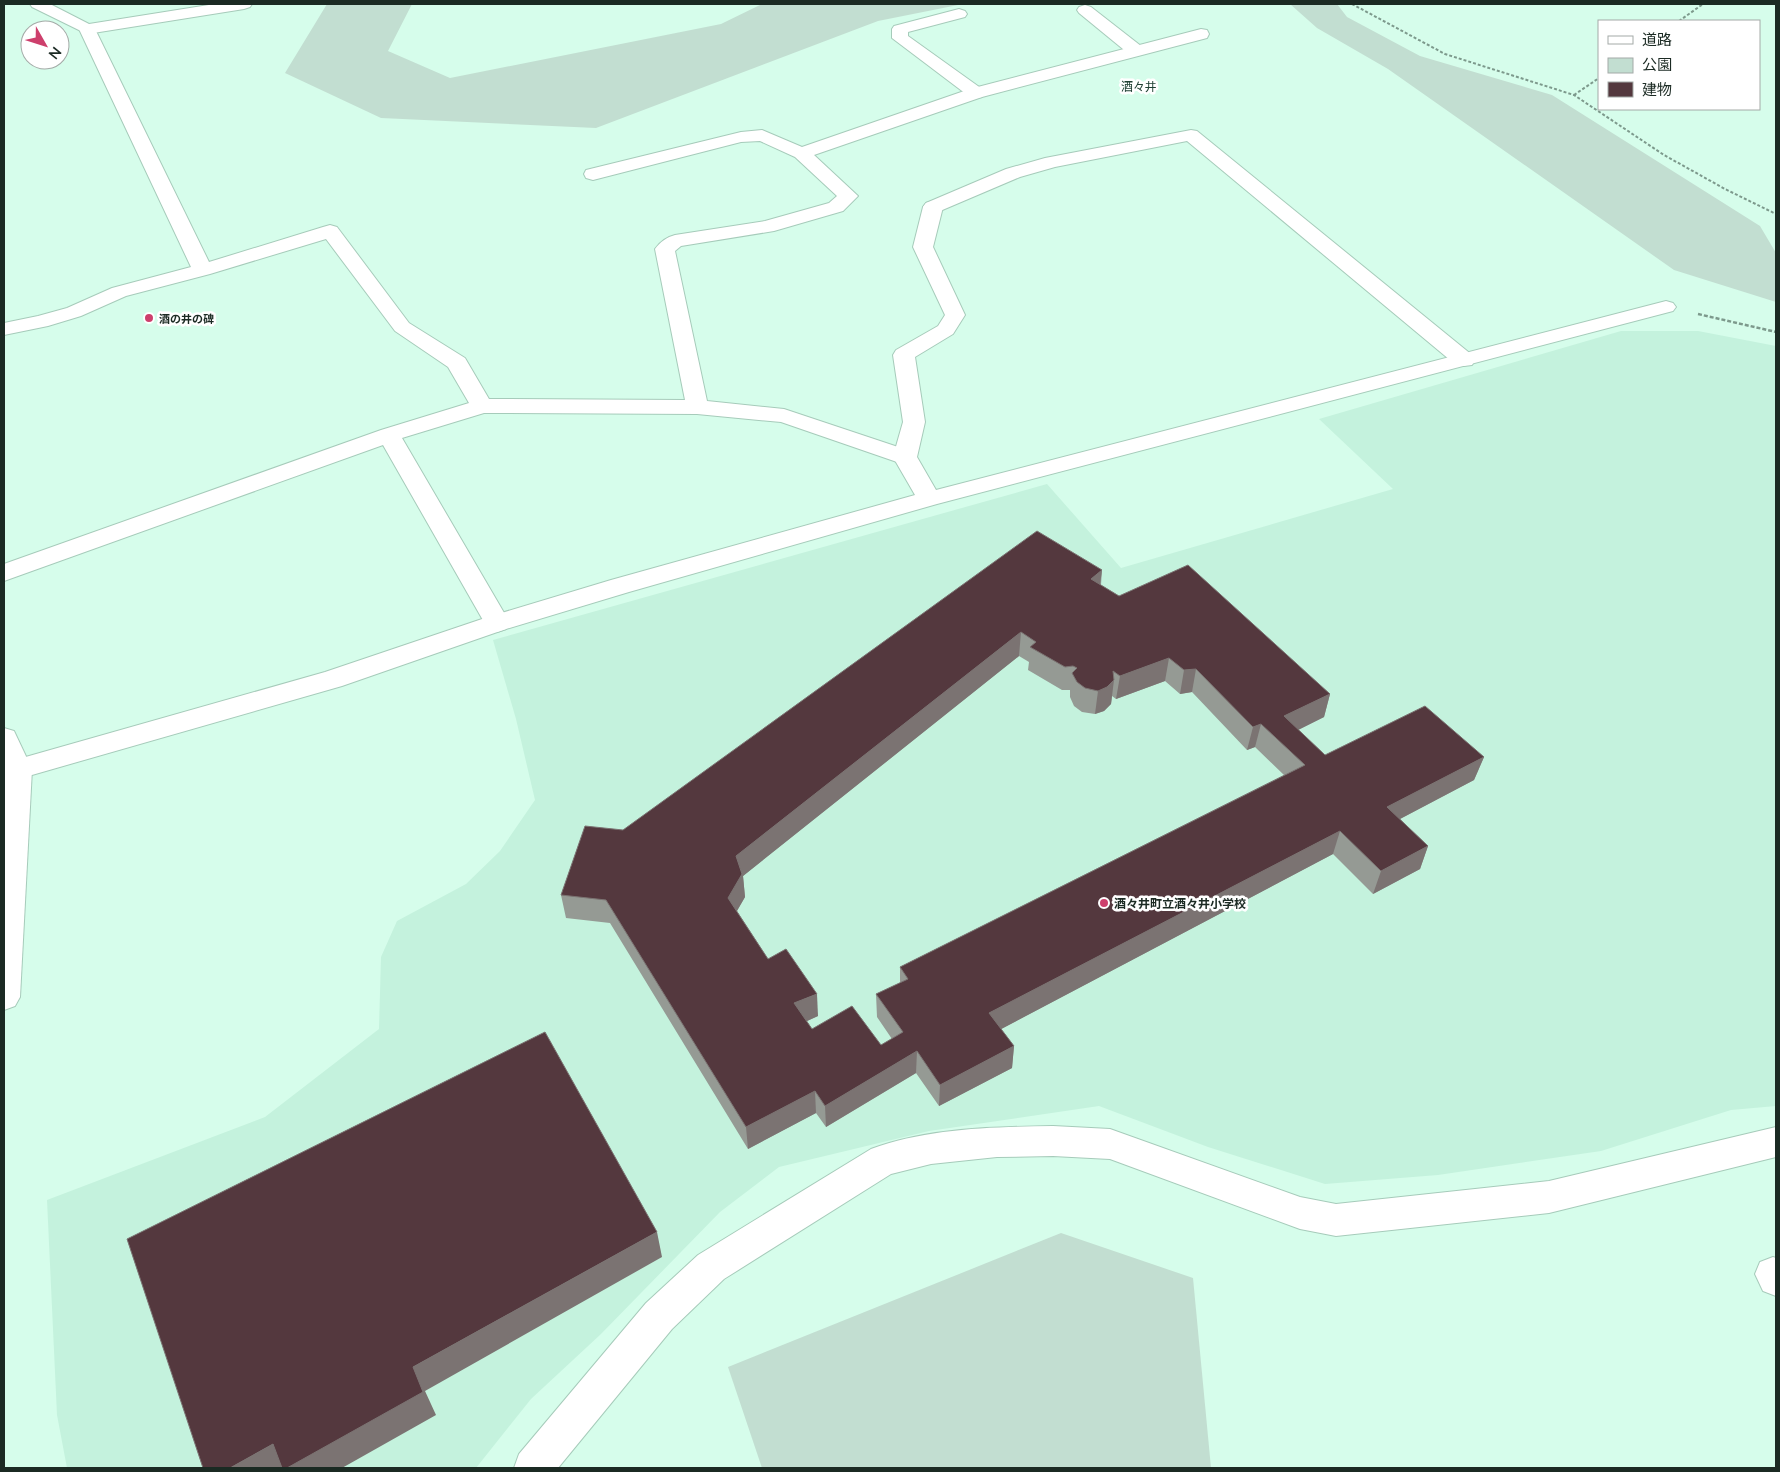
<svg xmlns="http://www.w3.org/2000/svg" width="1780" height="1472" font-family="Lato,'Noto Sans JP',sans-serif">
<rect width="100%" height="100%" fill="#d6fdeb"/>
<polygon fill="#c4f2dd" points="1621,331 1698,331 1776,346 1776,1106 1731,1110 1601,1151 1438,1175 1325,1184 1208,1147 1099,1106 929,1131 779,1167 720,1212 601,1334 531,1399 476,1468 67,1468 57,1415 47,1200 265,1117 379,1029 381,957 397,921 466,884 500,851 535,800 516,719 493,640 1047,484 1121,568 1393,489 1319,419"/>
<g fill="#c2ded1">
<polygon points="327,4 412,4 388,51 450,78 721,24 762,4 963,4 878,21 596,128 381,118 285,73"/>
<polygon points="1290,4 1337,4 1347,17 1420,56 1552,95 1760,226 1776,253 1776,302 1674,270 1388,69 1317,28"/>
<polygon points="1061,1233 1193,1278 1211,1468 762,1468 728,1367"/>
</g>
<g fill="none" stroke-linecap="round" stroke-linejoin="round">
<g stroke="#a6cbba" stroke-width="2">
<g id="service">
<path d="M87,24L93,26L95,29L209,262L323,227L330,225L337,227L409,323L465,358L489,399L685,400L655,249C660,242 667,237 675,235L765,221L829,203L837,196L795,157L760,141L741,142L593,180L586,178L584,174L586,170L741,132L762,130L802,147L970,89L1201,29L1207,30L1209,34L1207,38L982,97L814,155L858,196L843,211L774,231L681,246L675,251L707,401L784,409L913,452L917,457L913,462L905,464L897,462L781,422L697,414L484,413L402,438L510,623L506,629L497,632L488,629L383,445L4,581V564L381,430L469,403L448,367L395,331L326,239L210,274L126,296L81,316L48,326L4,335V323L38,316L67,308L112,288L191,267L79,29L81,26Z"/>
<polygon points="1191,130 1197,131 1472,355 1475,360 1472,365 1464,366 1456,365 1187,141 1055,167 1020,177 940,211 933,213 926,211 923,207 926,203 1006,169 1045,158"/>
</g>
</g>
<g stroke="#a6cbba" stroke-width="2">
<g id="minor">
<polygon points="30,4 50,4 89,24 215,4 252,4 250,7 244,9 87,34 32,7"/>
<polygon points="1085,5 1091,7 1141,46 1143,50 1141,54 1129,54 1079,13 1077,10 1079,7"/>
<polygon points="959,9 965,11 967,14 965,17 908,32 908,36 982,89 985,93 982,97 976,98 970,97 892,38 892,29 894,26"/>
<polygon points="933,201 940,203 943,207 933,247 965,315 953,334 915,357 925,422 917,457 936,490 1666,301 1673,303 1676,307 1673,311 937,504 629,592 506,629 342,686 18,779 8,776 4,769 8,762 325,672 488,617 611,580 915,495 893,457 903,422 893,355 896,350 938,326 945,315 913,247 923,207 926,203"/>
<path d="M1053,1126L1110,1129L1300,1197L1336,1204L1549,1181L1776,1127V1157L1549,1213L1336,1236L1300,1229L1110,1159L1053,1156L997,1157L931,1164L891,1174L724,1279L672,1329L558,1468H514L519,1454L646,1303L698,1255L871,1149C928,1128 993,1127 1053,1126Z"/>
<polygon points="1773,1257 1776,1258 1776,1296 1763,1291 1755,1274 1760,1262"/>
</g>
</g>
<g stroke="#a6cbba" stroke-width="2">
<polygon id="secondary" points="4,728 14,731 32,769 20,997 15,1006 4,1010"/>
</g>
<g stroke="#7d998c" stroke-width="2" stroke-dasharray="3 2" stroke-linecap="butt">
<polyline points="1352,4 1445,54 1574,95 1664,155 1725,189 1776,214"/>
<polyline points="1679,21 1703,4"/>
<polyline points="1574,95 1599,78"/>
</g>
<polyline stroke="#7d998c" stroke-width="2.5" stroke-dasharray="4 2" stroke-linecap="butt" points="1698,314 1776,332"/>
<use href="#service" fill="#fff" fill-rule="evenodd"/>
<use href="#minor" fill="#fff" fill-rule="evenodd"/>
<use href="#secondary" fill="#fff" fill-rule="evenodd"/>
</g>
<path fill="#959a94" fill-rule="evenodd" d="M1102,570L1101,585L1119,596L1330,694L1324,717L1298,730L1325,755L1484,757L1474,780L1400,819L1428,846L1420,869L1373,894L1333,854L1001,1029L1014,1046L1012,1068L939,1106L916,1073L826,1127L816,1113L748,1149L610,923L566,918L561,895L623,830ZM1019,656L1029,662L1028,670L1062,690H1070V697L1074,706L1082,712L1095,714L1104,711L1111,704L1112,696L1116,699L1165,681L1180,694L1192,692L1247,750L1255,747L1284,775L900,967V983L876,994L877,1017L892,1039L881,1045L812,1029L807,1021L818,1016L768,959L737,911L745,897L743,876Z"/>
<g fill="#7b7372">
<polygon points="1102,570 1099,593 1091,579"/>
<polygon points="1021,632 1019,656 743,876 745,897 731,921 728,898 736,856"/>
<polygon points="1169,658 1165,681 1116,699 1120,676"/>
<polygon points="1196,669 1192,692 1180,694 1184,670"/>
<polygon points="1114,680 1111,704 1104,711 1095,714 1098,691"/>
<polygon points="1330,694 1324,717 1278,740 1284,716"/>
<polygon points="1261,724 1255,747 1247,750 1253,727"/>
<polygon points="1484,757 1474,780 1379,830 1387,807"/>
<polygon points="1340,831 1333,854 988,1036 989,1013"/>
<polygon points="1428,846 1420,869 1373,894 1381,871"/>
<polygon points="817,994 818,1016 796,1026 794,1003"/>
<polygon points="1014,1046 1012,1068 939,1106 940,1085"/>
<polygon points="917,1051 916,1073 826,1127 825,1106"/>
<polygon points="815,1091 816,1113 748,1149 746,1127"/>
<polygon points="657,1232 662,1257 425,1391 436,1415 342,1468 287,1468 413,1367"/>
<polygon points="273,1444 286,1468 230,1468"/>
</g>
<g fill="#54383e" stroke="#7b7372" fill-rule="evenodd">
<path d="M1037,531L1102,570L1091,579L1119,596L1188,565L1330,694L1284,716L1325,755L1425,706L1484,757L1387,807L1428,846L1381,871L1340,831L989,1013L1014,1046L940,1085L917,1051L825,1106L815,1091L746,1127L606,900L561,895L585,826L623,830ZM1021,632L1036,642L1030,647L1065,667L1073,666L1077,668L1072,673L1077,682L1085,688L1098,691L1107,687L1114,680L1113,671L1120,676L1169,658L1184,670L1196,669L1253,727L1261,724L1305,765L900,967L908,979L876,994L903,1032L881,1045L852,1006L812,1029L794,1003L817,994L786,949L768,959L728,898L742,874L736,856Z"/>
<polygon points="545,1032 657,1232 413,1367 423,1392 287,1468 282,1468 273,1444 230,1468 203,1468 127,1239"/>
</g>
<g fill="#cd3f6c" stroke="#fff" stroke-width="2">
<circle cx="149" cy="318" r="5"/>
<circle cx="1104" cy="903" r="5"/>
</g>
<g text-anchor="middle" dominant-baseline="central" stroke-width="5" stroke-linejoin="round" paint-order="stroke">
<g font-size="11" font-weight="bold" fill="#1b2a23" stroke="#fff" text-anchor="start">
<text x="159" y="318">酒の井の碑</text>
</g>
<g font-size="12" fill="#1f4033" stroke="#fff">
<text x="1139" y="86">酒々井</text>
</g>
<g font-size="12" font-weight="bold" fill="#1b2a23" stroke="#fff" text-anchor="start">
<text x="1114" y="903">酒々井町立酒々井小学校</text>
</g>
</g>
<rect width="1780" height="1472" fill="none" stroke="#1b2a23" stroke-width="10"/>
<rect x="1598" y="20" width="162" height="90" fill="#ffffff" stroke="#a4aaa7"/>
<rect x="1608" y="36" width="25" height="8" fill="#ffffff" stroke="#a4aaa7"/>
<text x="1642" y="45" font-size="15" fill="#1b2a23">道路</text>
<rect x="1608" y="58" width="25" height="15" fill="#c2ded1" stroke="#a4aaa7"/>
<text x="1642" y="70" font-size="15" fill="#1b2a23">公園</text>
<rect x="1608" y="82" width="25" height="15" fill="#54383e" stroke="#a4aaa7"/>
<text x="1642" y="95" font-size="15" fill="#1b2a23">建物</text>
<g transform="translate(45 45) rotate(129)"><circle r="24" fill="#ffffff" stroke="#a4aaa7"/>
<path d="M0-4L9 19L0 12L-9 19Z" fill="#cd3f6c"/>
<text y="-8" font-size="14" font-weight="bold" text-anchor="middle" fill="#1b2a23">N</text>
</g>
</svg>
